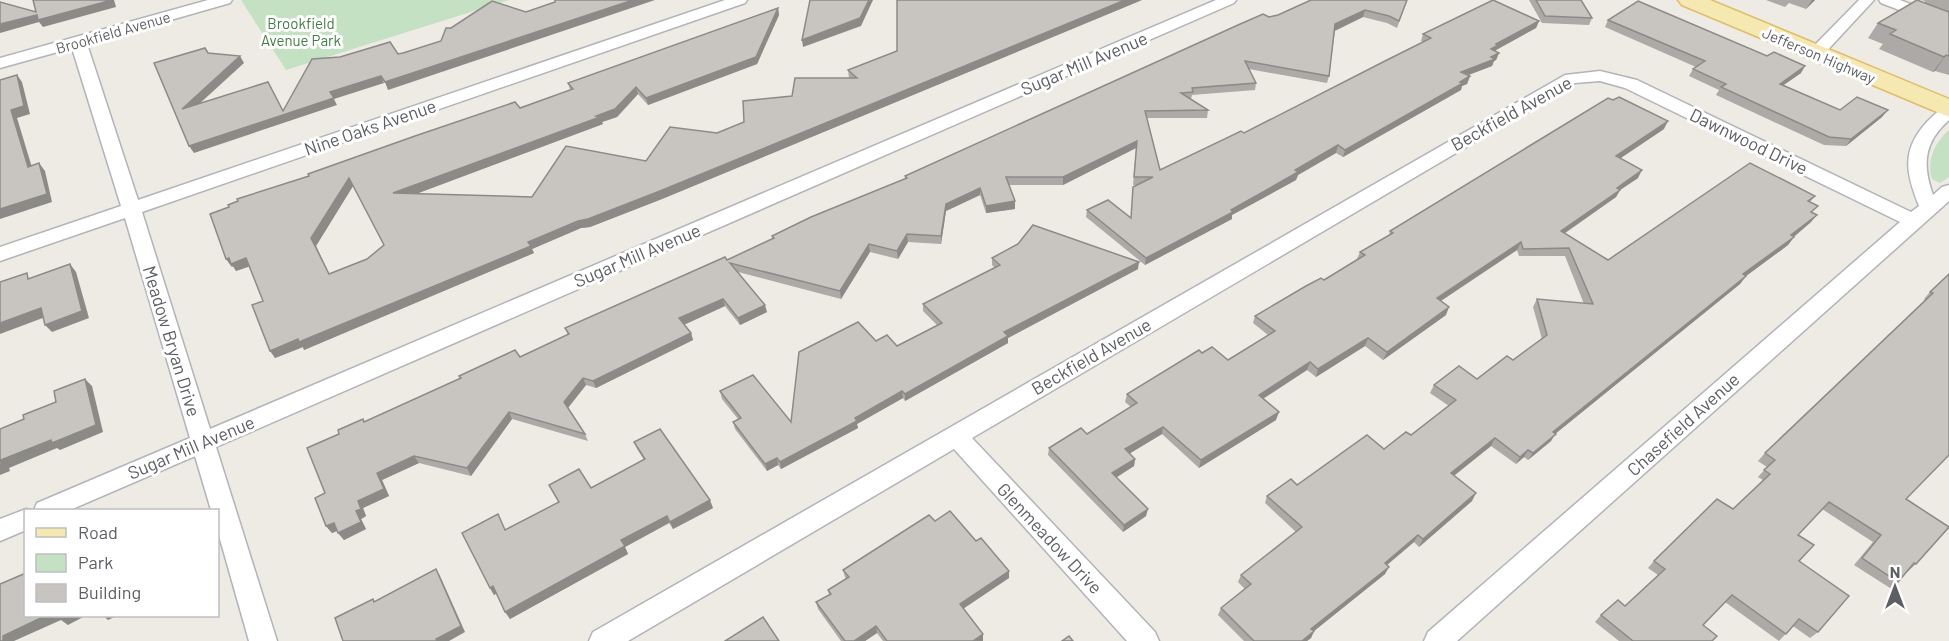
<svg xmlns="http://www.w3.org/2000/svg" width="1949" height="641" font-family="Barlow,sans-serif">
<rect width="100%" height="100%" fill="#edebe4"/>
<g fill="#c4e1c3">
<polygon points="241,0 509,0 286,70"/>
<path d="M1949,130V177L1940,183L1932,179C1926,161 1935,142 1949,130Z"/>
</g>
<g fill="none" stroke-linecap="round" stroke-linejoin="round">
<g stroke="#b1b4b8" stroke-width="3">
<g id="minor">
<polygon points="208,0 232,0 230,3 87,44 138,200 725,0 747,0 745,3 142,212 210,429 1216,0 1236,0 1234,3 216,447 277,641 249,641 218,532 218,510 211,510 195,456 70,510 34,510 37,503 190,438 125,218 0,261 0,247 121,206 72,48 0,68 0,58"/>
<polygon points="1859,0 1874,0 1822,56 1810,56 1808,53 1810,50"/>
<polygon points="1879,0 1900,0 1949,19 1949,29 1881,3"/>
<path d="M1600,71L1637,80L1911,212L1919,206C1906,173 1901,151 1926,123C1933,116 1940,108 1949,106V120C1924,142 1922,164 1933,195L1942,187L1949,185V201L1457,641H1424L1428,632L1900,222L1625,88L1600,81L1575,83L972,438L1155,632L1159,641H1127L954,449L628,641H589L593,632L1565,75Z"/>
<polygon points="26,509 32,510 26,510 26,530 0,541 0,519"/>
</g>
</g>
<g stroke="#e0bd69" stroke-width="3">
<polygon id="primary" points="1678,0 1710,0 1949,99 1949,117 1682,5"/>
</g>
<use href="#minor" fill="#fff" fill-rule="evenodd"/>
<use href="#primary" fill="#f5e9b1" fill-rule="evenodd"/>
</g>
<g fill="#aca9a6" fill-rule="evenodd">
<path d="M1142,0L662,199L590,227L581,228L532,249L534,253L304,350L303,347L275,358L263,301L249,266L236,271L233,266L232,267L226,259L210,214L520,108L570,90L568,83L778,8L779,15L757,64L648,105L638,94L617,117L602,122L603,124L416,194L532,197L646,161L744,122L792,96L849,78L848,70ZM353,186L384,245L367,259L329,274L316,246Z"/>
<polygon points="1407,0 1397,28 1387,23 1363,17 1335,31 1329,76 1327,83 1249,69 1256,83 1255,90 1192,95 1191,99 1208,110 1207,118 1146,118 1160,170 1244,133 1423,42 1421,41 1423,34 1539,21 1536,28 1496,50 1496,51 1499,53 1496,60 1494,61 1492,66 1468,75 1470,76 1467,84 1462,86 1461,90 1343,157 1336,153 1298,175 1296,180 1232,215 1232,219 1145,265 1086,217 1087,210 1131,218 1138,185 1133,185 1136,148 1063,185 1009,185 1015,201 1015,209 986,213 980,195 946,211 941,244 908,242 898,259 870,252 841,299 738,272 767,312 740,325 725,306 684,325 691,333 693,340 596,388 586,385 568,408 585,434 588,441 512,419 471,476 419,463 382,480 389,496 363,508 366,516 361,519 366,529 344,540 337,531 332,533 326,526 325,493 364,422 520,357 568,335 565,328 727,260 772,239 772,236 905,179 905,176 1269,17"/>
<polygon points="1529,0 1581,0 1592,18 1589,25 1542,23"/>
<polygon points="1766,0 1815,0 1806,9 1789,3 1785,7"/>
<polygon points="1921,0 1949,0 1949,75 1935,71 1933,72 1879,49 1883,44 1868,38 1878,23 1924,3 1925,1"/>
<polygon points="1608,20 1801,73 1783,85 1840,110 1882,117 1846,146 1824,145 1716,95 1719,90 1689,76 1693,69 1696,67 1605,27"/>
<polygon points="1664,129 1620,158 1638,178 1620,190 1616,197 1564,234 1608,260 1815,196 1810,202 1813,213 1811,222 1794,237 1788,245 1746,276 1740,284 1555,434 1551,441 1528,460 1524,457 1516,464 1491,446 1454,476 1472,501 1419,547 1414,542 1387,565 1385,574 1314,631 1311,638 1307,641 1244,641 1218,615 1221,608 1245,589 1238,582 1241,575 1296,532 1265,503 1267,496 1384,449 1411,435 1449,406 1430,393 1434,385 1477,379 1513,360 1542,339 1533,307 1537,299 1584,304 1565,256 1519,256 1517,250 1441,301 1446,315 1383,360 1365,346 1316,377 1307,370 1263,399 1276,420 1199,468 1162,434 1130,453 1135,459 1134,466 1116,477 1146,516 1123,532 1048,455 1049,448 1087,434 1131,407 1125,402 1127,394 1202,353 1228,360 1268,335 1253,323 1255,316 1324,280 1357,259 1360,252 1389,235 1390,231"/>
<polygon points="992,258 1138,269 1008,338 1008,343 905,401 903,398 857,424 858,428 781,469 778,465 767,471 735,429 733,422 738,419 722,399 720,391 791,422 876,341 897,346 937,325 923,311 923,304 995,268 992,265"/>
<polygon points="1949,274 1906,499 1916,564 1890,588 1854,565 1873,542 1822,509 1798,535 1799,561 1818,632 1810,638 1793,626 1779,641 1725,602 1703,625 1712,641 1619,641 1595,622 1601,615 1625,606 1658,575 1648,568 1654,561 1733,509 1763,480 1758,477 1767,467 1758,461 1765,453 1925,300 1924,299 1930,292"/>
<polygon points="634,442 713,508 673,529 669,523 625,547 628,554 510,619 496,594 494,595 490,588 506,530 559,502 549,485 591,488 644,460 637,449"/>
<polygon points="935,521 976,541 1009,571 1009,578 963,608 983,634 983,641 883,641 877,633 865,641 841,641 818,609 816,602 829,595 828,590 846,579 845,577 843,570"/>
</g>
<g fill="#8c8a87">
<polygon points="111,0 114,0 116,7 43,27 39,22 0,33 0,24 37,15"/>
<polygon points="633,0 655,0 388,90 385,82"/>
<polygon points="869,0 873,0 861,26 803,47 802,40"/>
<polygon points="1125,0 1142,0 662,199 590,227 581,228 532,249 534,253 304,350 303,347 275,358 270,351 578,221"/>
<polygon points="1812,0 1815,0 1806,9"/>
<polygon points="778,8 779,15 757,64 648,105 646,98"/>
<polygon points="1365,10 1363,17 1334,31 1335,24"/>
<polygon points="1539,21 1536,28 1496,50 1495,52 1491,49 1496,44"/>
<polygon points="1499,53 1496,60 1494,61 1492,66 1458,79 1461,72"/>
<polygon points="1946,55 1935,71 1933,72 1944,57"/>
<polygon points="240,56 244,63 186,116 182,109"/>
<polygon points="1805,66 1801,73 1775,91 1780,84"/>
<polygon points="17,75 22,82 30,114 17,118 34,174 28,167 11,110"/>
<polygon points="381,76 384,83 334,99 337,105 194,153 189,146 285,114 330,92"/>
<polygon points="1470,76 1467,84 1462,86 1461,90 1343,157 1345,150"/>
<polygon points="636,87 638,94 617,117 602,122 603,124 397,201 393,193 596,116"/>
<polygon points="1888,110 1882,117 1846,146 1851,139"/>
<polygon points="1668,121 1664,129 1612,164 1616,156"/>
<polygon points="1137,141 1136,148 1063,185 1063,177"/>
<polygon points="1338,145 1336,153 1298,175 1296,180 1232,215 1232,219 1145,265 1146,258 1231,210 1295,170"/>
<polygon points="39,163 45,171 52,202 0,219 0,209"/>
<polygon points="1642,170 1638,178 1620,190 1616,197 1556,239 1561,231 1617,188"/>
<polygon points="349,178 353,186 316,246 333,282 311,238"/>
<polygon points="980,188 980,195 946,211 941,244 941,236 946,204"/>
<polygon points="1015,201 1015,209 986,213 986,206"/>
<polygon points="1817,215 1811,222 1786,243 1794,237 1788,245 1746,276 1740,284 1555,434 1551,441 1528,460 1533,453 1553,432 1743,274"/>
<polygon points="907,234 908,242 898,259 897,251"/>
<polygon points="1521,242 1517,250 1433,306 1437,298"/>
<polygon points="869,244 870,252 841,299 840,291"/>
<polygon points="229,258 246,258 251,266 236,271 233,266 232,267 226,259"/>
<polygon points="1139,262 1138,269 1008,338 1008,343 905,401 905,394 1004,332"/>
<polygon points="70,264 76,272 89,318 52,332 45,325"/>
<polygon points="723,299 725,306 681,326 679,318"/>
<polygon points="765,305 767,312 740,325 738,318"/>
<polygon points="1449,307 1446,315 1383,360 1387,352"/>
<polygon points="41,308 48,316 0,334 0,323"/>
<polygon points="691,333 693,340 596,388 593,381"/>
<polygon points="1368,338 1365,346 1316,377 1318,369"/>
<polygon points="1310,362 1307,370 1256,403 1259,395"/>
<polygon points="583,378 586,385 567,409 564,402"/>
<polygon points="85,379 92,386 103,432 60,450 57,448 9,468 10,471 0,475 0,465 1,460"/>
<polygon points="902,391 903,398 857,424 858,428 781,469 780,462"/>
<polygon points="509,412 512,419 471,476 467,468"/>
<polygon points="1279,412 1276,420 1199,468 1201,460"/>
<polygon points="1163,427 1162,434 1124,457 1125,449"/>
<polygon points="1495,438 1491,446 1447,481 1451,473"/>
<polygon points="1528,450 1524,457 1516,464 1520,457"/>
<polygon points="414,456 419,463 382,480 389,496 363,508 366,516 361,519 366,529 344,540 338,533 356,511 358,501 377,473"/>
<polygon points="777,458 778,465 767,471 765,464"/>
<polygon points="1135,459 1134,466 1111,481 1112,473"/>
<polygon points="1476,493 1472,501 1419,547 1423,539"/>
<polygon points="710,500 713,508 673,529 670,522"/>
<polygon points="1148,509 1146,516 1123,532 1124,525"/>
<polygon points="667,516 669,523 625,547 628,554 510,619 505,612 621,540"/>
<polygon points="334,523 339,530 332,533 326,526"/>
<polygon points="1418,535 1414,542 1381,570 1385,563"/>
<polygon points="1389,567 1385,574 1314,631 1311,638 1307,641 1302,641 1311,629"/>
<polygon points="436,569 440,576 465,632 449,641 437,641 436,639"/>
<polygon points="1009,571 1009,578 960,611 960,604"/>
<polygon points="493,586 497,593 494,595 490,588"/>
<polygon points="47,615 87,615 68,625 61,620 14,641 3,641 3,636"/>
<polygon points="102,615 119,615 108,620"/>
<polygon points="876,626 877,633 865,641 854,641"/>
<polygon points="983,634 983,641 973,641"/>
</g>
<g fill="#c8c5c1" stroke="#8c8a87" stroke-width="1.5" fill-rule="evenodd">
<polygon points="33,0 112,0 38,20 37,15 0,24 0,2 36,12"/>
<polygon points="555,0 633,0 385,82 381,76 330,92 334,98 189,146 154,63 205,48 208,53 240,56 182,109 268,82 283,111 312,59 340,57 390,42 398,54 403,53 441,41 446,28 451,28 492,1 526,12 555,2"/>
<polygon points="810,0 869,0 860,18 802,40"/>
<path d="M897,0H1125L660,191L588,219L578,221L528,242L531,246L299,342L298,339L270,351L252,305L263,301L246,258L231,264L229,258L226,259L210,214L229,207L228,205L238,201L237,199L309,176L308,174L415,136L515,102L520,108L573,89L568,83L778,8L756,57L646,98L636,87L615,109L596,116L600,117L393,193L532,197L566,146L646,161L670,127L717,133L744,122L743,101L792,96L795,78H857L848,70L897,51ZM349,178L384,245L367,259L329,274L311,238Z"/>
<polygon points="1311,0 1407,0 1399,21 1389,16 1365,10 1335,24 1329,76 1245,61 1256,83 1192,88 1193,92 1181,93 1208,110 1145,111 1160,170 1241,131 1244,133 1385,61 1431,38 1423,34 1493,0 1539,21 1496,44 1498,45 1491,49 1499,53 1491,57 1495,59 1461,72 1470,76 1460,82 1463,83 1345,150 1338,145 1295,170 1298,172 1231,210 1233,212 1146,258 1087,210 1108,200 1131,218 1133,187 1153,177 1134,177 1137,141 1063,177 1006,177 1015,201 986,206 980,188 946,204 941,236 907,234 897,251 869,244 840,291 730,263 765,305 738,318 723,299 679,318 691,333 593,381 583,378 564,402 585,434 509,412 467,468 414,456 377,473 384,489 358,501 361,509 356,511 361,522 338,533 334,523 326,526 315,498 325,493 307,448 339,434 338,430 363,419 364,422 461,378 459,376 515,350 520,357 569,334 565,328 725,257 727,260 774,238 772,236 811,217 907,178 905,176 1238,25 1263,14 1269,17 1278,15"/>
<polygon points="1536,0 1581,0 1592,18 1545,16"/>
<polygon points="1917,0 1949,12 1949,56 1946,55 1944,57 1890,34 1896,30 1878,23"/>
<polygon points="1638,1 1767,56 1774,52 1805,66 1780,84 1840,110 1857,97 1888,110 1851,139 1829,137 1721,87 1726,84 1693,69 1705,61 1608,20"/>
<polygon points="17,75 24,106 11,110 28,167 39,163 47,194 0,209 0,80"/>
<polygon points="1619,97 1668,121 1616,156 1642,170 1617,188 1620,190 1561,231 1608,260 1750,163 1815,196 1808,201 1818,206 1811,212 1817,215 1791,235 1794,237 1743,274 1746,276 1553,432 1556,434 1533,453 1528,450 1520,457 1495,438 1451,473 1476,493 1423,539 1418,535 1385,563 1389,567 1311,629 1314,631 1302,641 1254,641 1221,608 1251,584 1241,575 1302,527 1267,496 1291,479 1297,485 1367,435 1384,449 1406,432 1411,435 1456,400 1434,385 1459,366 1477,379 1507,356 1513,360 1547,335 1537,299 1593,304 1569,248 1523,249 1521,242 1437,298 1449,307 1387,352 1368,338 1318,369 1310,362 1259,395 1279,412 1201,460 1163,427 1125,449 1135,459 1112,473 1148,509 1124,525 1049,448 1081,428 1087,434 1137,403 1127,394 1199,350 1202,353 1212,347 1228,360 1275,331 1255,316 1306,286 1321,278 1324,280 1365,255 1360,252 1393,233 1390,231 1608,98 1613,100"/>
<polygon points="1033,225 1139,262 1004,332 1008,336 905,394 902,391 855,418 857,421 780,462 777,458 765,464 733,422 741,418 720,391 753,375 791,422 799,352 858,322 876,341 887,335 897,346 942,323 923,304 1000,265 992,258 1018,244"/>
<polygon points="70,264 82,311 45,325 41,308 0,323 0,282 27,273 28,279"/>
<polygon points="1949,274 1949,455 1906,499 1949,527 1916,564 1914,563 1898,582 1862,558 1881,535 1829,502 1798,535 1814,545 1799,561 1849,596 1818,632 1799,619 1786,634 1732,595 1703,625 1717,636 1712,641 1633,641 1601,615 1618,600 1625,606 1665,569 1654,561 1717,499 1733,509 1770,474 1764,470 1775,460 1765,453 1933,293 1930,292"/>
<polygon points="85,379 96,425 52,443 51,440 1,460 2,464 0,465 0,429 24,419 23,415 56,402 54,391"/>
<polygon points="660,429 710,500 670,522 667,516 621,540 625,546 505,612 493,586 490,588 462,533 498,514 505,530 559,502 549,485 579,469 591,488 645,459 634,442"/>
<polygon points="950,511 976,541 981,538 1009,571 960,604 983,634 973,641 887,641 876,626 854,641 845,641 816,602 831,594 828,590 849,577 843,570 929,515 935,521"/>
<polygon points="436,569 461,626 436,639 437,641 343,641 335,618 373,599 374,602"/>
<polygon points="26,573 26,615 47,615 3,636 3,641 0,641 0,584"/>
<polygon points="763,617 779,641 725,641"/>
<polygon points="1069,636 1073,641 1062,641"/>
</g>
<g text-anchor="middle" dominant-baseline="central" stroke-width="6" stroke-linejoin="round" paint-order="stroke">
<g font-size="15" fill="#3f7f41" stroke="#fff">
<text x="301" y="23">Brookfield<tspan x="301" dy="17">Avenue Park</tspan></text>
</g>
<g font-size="15" fill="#5c5f63" stroke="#fff">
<text transform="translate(113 32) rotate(-16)">Brookfield Avenue</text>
<text transform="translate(1819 55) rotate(23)">Jefferson Highway</text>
</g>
<g font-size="18" fill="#5c5f63" stroke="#fff">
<text transform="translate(1084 63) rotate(-23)">Sugar Mill Avenue</text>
<text transform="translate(1511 113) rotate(-29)">Beckfield Avenue</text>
<text transform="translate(370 127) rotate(-19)">Nine Oaks Avenue</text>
<text transform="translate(1749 141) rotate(26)">Dawnwood Drive</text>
<text transform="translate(637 255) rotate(-23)">Sugar Mill Avenue</text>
<text transform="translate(172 341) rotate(73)">Meadow Bryan Drive</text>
<text transform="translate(1091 356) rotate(-30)">Beckfield Avenue</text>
<text transform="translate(1683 424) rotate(-42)">Chasefield Avenue</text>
<text transform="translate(191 447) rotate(-23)">Sugar Mill Avenue</text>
<text transform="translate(1050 538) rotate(47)">Glenmeadow Drive</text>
</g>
</g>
<rect x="24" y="509" width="195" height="108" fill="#ffffff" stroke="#bebfc1" stroke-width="1.5"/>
<rect x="36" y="528" width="30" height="9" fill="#f5e9b1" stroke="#bebfc1" stroke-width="1.5"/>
<text x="78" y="539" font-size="18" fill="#5c5f63">Road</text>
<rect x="36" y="554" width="30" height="18" fill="#c4e1c3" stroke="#bebfc1" stroke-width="1.5"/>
<text x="78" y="569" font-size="18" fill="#5c5f63">Park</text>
<rect x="36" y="584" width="30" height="18" fill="#c8c5c1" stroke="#bebfc1" stroke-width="1.5"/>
<text x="78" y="599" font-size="18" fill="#5c5f63">Building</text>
<g transform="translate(1895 587)" stroke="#ffffff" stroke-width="4.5" paint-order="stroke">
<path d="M0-4.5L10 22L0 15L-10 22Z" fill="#5c5f63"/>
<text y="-9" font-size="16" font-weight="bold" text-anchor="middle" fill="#5c5f63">N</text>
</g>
</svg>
